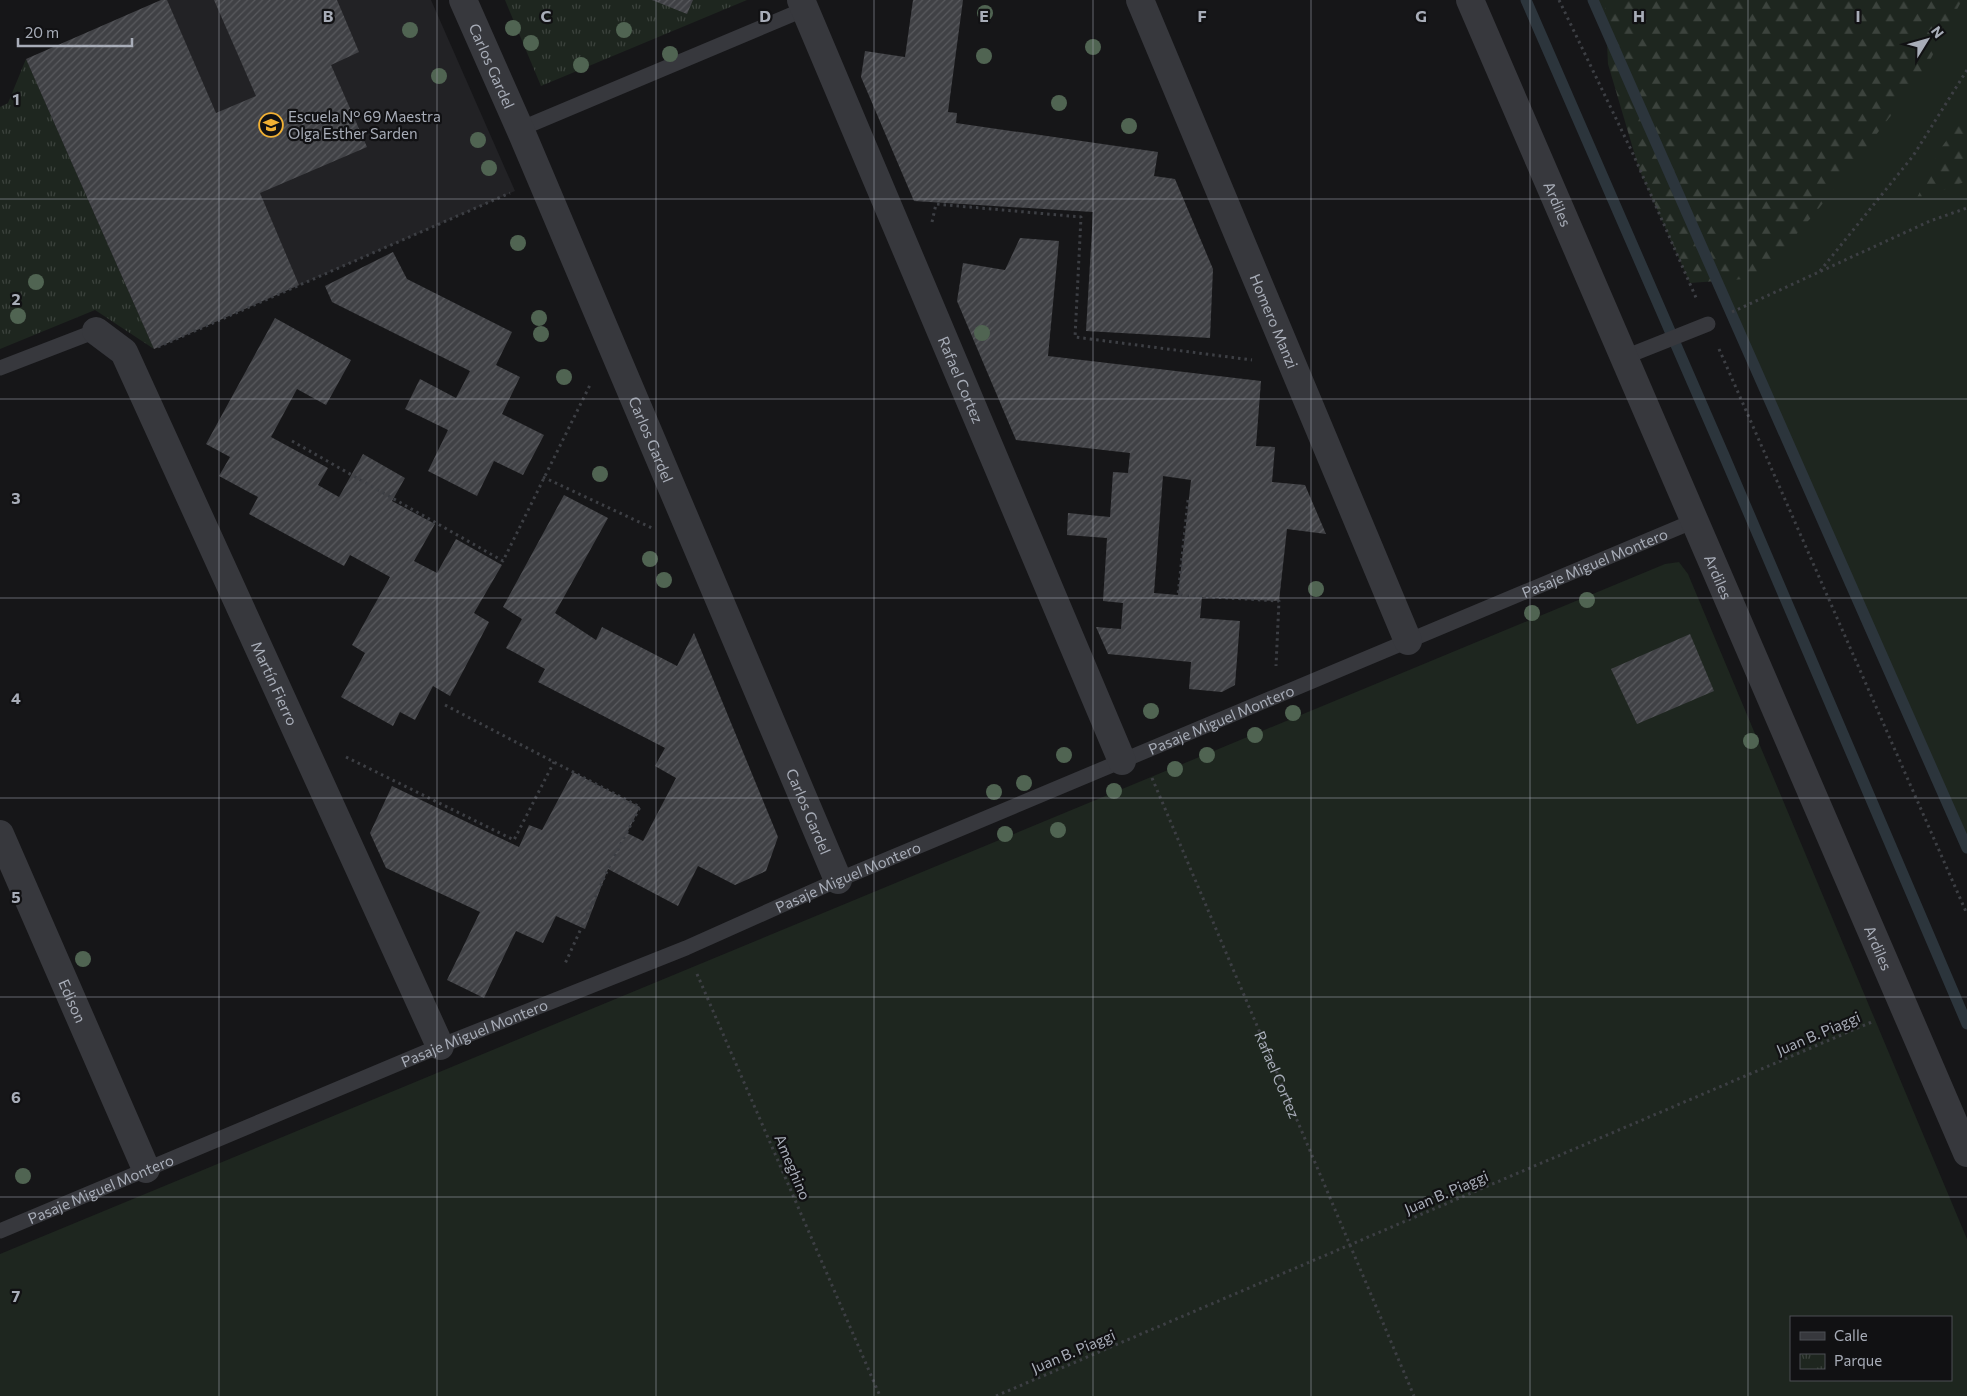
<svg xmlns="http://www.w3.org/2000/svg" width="1967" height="1396" font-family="Commissioner,sans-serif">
<defs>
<pattern id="forest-firs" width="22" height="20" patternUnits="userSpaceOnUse" patternTransform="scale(1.25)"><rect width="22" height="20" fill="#1e261f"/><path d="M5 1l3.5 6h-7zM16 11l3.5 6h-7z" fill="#3c433d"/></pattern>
<pattern id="park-tufts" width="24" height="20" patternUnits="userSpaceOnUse" patternTransform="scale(1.25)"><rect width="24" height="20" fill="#1e261f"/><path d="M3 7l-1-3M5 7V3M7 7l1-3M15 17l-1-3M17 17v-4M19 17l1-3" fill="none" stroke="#3c433d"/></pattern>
<pattern id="building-hatch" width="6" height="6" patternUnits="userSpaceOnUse" patternTransform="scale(1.25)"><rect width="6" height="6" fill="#404145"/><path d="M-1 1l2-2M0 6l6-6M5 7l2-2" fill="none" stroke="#595a5e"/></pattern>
</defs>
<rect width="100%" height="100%" fill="#161618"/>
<polygon fill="#222225" points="161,0 431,0 515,191 154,349"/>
<g fill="#1e261f" fill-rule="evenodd">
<polygon points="1593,0 1967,0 1967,848"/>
<path d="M1679,562L1688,574L1967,1239V1396H0V1254L1665,564ZM1791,1317H1951V1380H1791Z"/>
</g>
<g fill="url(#forest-firs)">
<polygon points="1605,0 1962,0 1921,77 1816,212 1758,278 1690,283 1639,169 1608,64"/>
<polygon points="1967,113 1967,181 1916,200 1941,148"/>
</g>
<g fill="url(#park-tufts)">
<polygon points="505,0 747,0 541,86"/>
<polygon points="26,59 154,349 95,310 0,349 0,107 8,103"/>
</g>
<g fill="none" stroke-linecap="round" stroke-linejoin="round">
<g stroke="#2c353c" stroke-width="11">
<polyline points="1526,0 1723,453 1967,1024"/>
<polyline points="1593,0 1967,848"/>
</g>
</g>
<g fill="url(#building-hatch)" fill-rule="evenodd">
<polygon points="161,0 167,0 216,113 256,96 214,0 337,0 359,52 331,65 367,147 260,193 299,285 154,349 26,59"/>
<polygon points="652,0 693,0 687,14"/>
<polygon points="913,0 963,0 948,112 957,113 956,123 1158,152 1154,176 1175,179 1213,269 1210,338 1086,331 1093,212 914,201 861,77 865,51 905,57"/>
<path d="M1020,238L1059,241L1048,356L1261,381L1256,446L1275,447L1272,482L1305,485L1326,534L1287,529L1279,601L1202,597L1200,618L1240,621L1235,685L1222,692L1189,689L1191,662L1108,654L1096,627L1121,629L1123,603L1103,601L1107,538L1067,535L1068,513L1110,517L1113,472L1128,473L1130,453L1016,440L957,301L963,263L1005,270ZM1163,476L1191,480L1178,595L1154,593Z"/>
<polygon points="393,252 407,279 512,332 496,365 520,377 502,414 544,435 523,475 494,461 477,496 428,471 448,430 405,409 420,379 456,398 470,371 332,302 325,286"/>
<polygon points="275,318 351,360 326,405 297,389 271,437 328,468 318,485 339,497 363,454 405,478 392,501 435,524 414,561 437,573 456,539 502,565 474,613 489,622 450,696 433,686 415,720 400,712 393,726 341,697 365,653 352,645 390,577 350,555 344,566 249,514 258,497 219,476 230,457 206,444"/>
<polygon points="564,495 608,518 555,613 596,640 602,627 677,666 694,633 778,837 766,871 735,885 698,866 678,906 608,869 585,929 556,916 543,943 516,931 484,998 447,980 480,912 386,868 370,833 392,786 519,847 529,825 542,830 573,772 640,807 627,833 643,841 676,778 655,766 665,748 538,682 545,669 506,648 522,619 503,607"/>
<polygon points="1690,634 1714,691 1637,724 1611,669"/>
</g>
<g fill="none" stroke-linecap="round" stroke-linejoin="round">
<g stroke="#3d3f44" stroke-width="3" stroke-dasharray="2.5 4" stroke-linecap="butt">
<polyline points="1559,0 1634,156 1697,300"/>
<polyline points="932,222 936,204 1081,217 1075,337 1252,360"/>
<polyline points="1820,271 1913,156 1967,70"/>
<polyline points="1732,312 1930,221 1967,208"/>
<polyline points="158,347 510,193"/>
<polyline points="1719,349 1967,914"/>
<polyline points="292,441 503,561 591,383"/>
<polyline points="543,477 652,528"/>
<polyline points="1188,500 1178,595 1279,601 1276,666"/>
<polyline points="445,705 640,807 608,869 564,966"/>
<polyline points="346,757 514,840 554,762"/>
<path id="s1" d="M1152,778L1414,1396"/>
<polyline points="697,974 880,1396"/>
<polyline points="996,1396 1874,1021"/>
</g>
<g stroke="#37383d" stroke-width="15">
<polyline points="520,129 805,9"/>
<polyline points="1625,357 1708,324"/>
<polyline points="0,368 96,331"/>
<path id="s2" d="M0,1231L440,1046L686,948L838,880L1694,521"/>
</g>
<g stroke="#37383d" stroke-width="28">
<path id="s3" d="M463,0L520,129L838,880"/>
<path id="s4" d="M801,0L1122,761"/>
<path id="s5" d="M1140,0L1408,641"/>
<path id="s6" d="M1470,0L1967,1153"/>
<path id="s7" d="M96,331L124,352L440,1046"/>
<path id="s8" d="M0,834L146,1169"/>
</g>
</g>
<g fill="#506452">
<circle cx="985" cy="13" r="8"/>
<circle cx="513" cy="28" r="8"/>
<circle cx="410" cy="30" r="8"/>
<circle cx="624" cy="30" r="8"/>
<circle cx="531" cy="43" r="8"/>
<circle cx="1093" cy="47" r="8"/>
<circle cx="670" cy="54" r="8"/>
<circle cx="984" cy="56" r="8"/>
<circle cx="581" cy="65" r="8"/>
<circle cx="439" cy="76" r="8"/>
<circle cx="1059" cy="103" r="8"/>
<circle cx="1129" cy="126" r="8"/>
<circle cx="478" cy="140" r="8"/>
<circle cx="489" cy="168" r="8"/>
<circle cx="518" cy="243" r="8"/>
<circle cx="36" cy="282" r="8"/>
<circle cx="18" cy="316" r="8"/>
<circle cx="539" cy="318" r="8"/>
<circle cx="982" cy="333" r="8"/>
<circle cx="541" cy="334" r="8"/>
<circle cx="564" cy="377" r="8"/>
<circle cx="600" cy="474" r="8"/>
<circle cx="650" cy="559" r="8"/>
<circle cx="664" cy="580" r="8"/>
<circle cx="1316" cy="589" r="8"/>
<circle cx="1587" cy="600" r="8"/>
<circle cx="1532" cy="613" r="8"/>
<circle cx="1151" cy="711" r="8"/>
<circle cx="1293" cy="713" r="8"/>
<circle cx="1255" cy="735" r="8"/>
<circle cx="1751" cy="741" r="8"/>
<circle cx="1064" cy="755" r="8"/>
<circle cx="1207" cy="755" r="8"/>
<circle cx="1175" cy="769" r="8"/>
<circle cx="1024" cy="783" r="8"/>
<circle cx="1114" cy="791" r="8"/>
<circle cx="994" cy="792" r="8"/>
<circle cx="1058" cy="830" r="8"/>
<circle cx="1005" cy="834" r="8"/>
<circle cx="83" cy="959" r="8"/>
<circle cx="23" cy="1176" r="8"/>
</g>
<path fill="none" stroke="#a8adb8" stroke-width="1" stroke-opacity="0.55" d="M219,0V1396M437,0V1396M656,0V1396M874,0V1396M1093,0V1396M1311,0V1396M1530,0V1396M1748,0V1396M0,199H1967M0,399H1967M0,598H1967M0,798H1967M0,997H1967M0,1197H1967"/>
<defs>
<g id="school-ring" transform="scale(1.25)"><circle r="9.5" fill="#111113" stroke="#f2b134" stroke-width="1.5"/><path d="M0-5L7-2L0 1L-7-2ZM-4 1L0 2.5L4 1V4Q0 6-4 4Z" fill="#f2b134"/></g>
</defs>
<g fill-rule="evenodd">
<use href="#school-ring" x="271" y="125"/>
</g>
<g text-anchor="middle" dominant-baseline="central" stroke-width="4.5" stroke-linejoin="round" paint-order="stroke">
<g font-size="15" fill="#a8adb8" stroke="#111113">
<text stroke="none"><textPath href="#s3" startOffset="72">Carlos Gardel</textPath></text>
<text stroke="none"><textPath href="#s6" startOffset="222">Ardiles</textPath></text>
<text stroke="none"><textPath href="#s5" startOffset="348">Homero Manzi</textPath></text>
<text stroke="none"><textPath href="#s4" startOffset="412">Rafael Cortez</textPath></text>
<text stroke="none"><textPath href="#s3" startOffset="478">Carlos Gardel</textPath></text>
<text stroke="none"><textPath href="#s2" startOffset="1729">Pasaje Miguel Montero</textPath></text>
<text stroke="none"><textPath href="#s6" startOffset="628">Ardiles</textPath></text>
<text stroke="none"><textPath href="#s7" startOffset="399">Martín Fierro</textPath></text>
<text stroke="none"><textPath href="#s2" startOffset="1324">Pasaje Miguel Montero</textPath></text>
<text stroke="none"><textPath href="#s3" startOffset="882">Carlos Gardel</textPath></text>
<text stroke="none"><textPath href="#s2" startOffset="919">Pasaje Miguel Montero</textPath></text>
<text stroke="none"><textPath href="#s6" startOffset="1032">Ardiles</textPath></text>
<text stroke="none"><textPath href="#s8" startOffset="182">Edison</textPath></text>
<text stroke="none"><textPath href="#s2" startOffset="514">Pasaje Miguel Montero</textPath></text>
<text transform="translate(1818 1033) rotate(-23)">Juan B. Piaggi</text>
<text stroke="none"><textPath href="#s1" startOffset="322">Rafael Cortez</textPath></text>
<text transform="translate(793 1167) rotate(67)">Ameghino</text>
<text stroke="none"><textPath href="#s2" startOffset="109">Pasaje Miguel Montero</textPath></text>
<text transform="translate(1446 1192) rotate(-23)">Juan B. Piaggi</text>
<text transform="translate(1073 1351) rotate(-23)">Juan B. Piaggi</text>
</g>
<g font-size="15" fill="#a8adb8" stroke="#111113" text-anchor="start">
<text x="288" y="116">Escuela N° 69 Maestra<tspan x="288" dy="17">Olga Esther Sarden</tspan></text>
</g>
</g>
<g font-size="16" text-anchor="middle" font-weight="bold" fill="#a8adb8" stroke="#111113" stroke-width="4.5" stroke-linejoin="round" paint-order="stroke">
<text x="328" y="22">B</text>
<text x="546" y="22">C</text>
<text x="765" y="22">D</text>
<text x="984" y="22">E</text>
<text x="1202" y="22">F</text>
<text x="1421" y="22">G</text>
<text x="1639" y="22">H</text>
<text x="1858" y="22">I</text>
<text x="16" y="105">1</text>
<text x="16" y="305">2</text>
<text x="16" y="504">3</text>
<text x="16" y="704">4</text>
<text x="16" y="903">5</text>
<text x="16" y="1103">6</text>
<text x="16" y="1302">7</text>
</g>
<rect x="1790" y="1316" width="162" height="65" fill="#111113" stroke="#4d4f55"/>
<rect x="1800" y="1332" width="25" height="8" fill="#37383d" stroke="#4d4f55"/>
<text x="1834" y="1341" font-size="15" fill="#a8adb8">Calle</text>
<rect x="1800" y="1354" width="25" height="15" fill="url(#park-tufts)" stroke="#4d4f55"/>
<text x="1834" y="1366" font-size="15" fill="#a8adb8">Parque</text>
<g transform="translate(1927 40) rotate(53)" stroke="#111113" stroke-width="4" paint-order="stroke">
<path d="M0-4L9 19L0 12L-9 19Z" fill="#a8adb8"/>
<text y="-8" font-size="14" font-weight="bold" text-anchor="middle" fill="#a8adb8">N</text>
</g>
<path d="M18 38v8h114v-8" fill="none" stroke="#a8adb8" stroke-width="2.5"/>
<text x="25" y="38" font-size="15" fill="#a8adb8" stroke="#111113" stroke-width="4" paint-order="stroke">20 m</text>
</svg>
